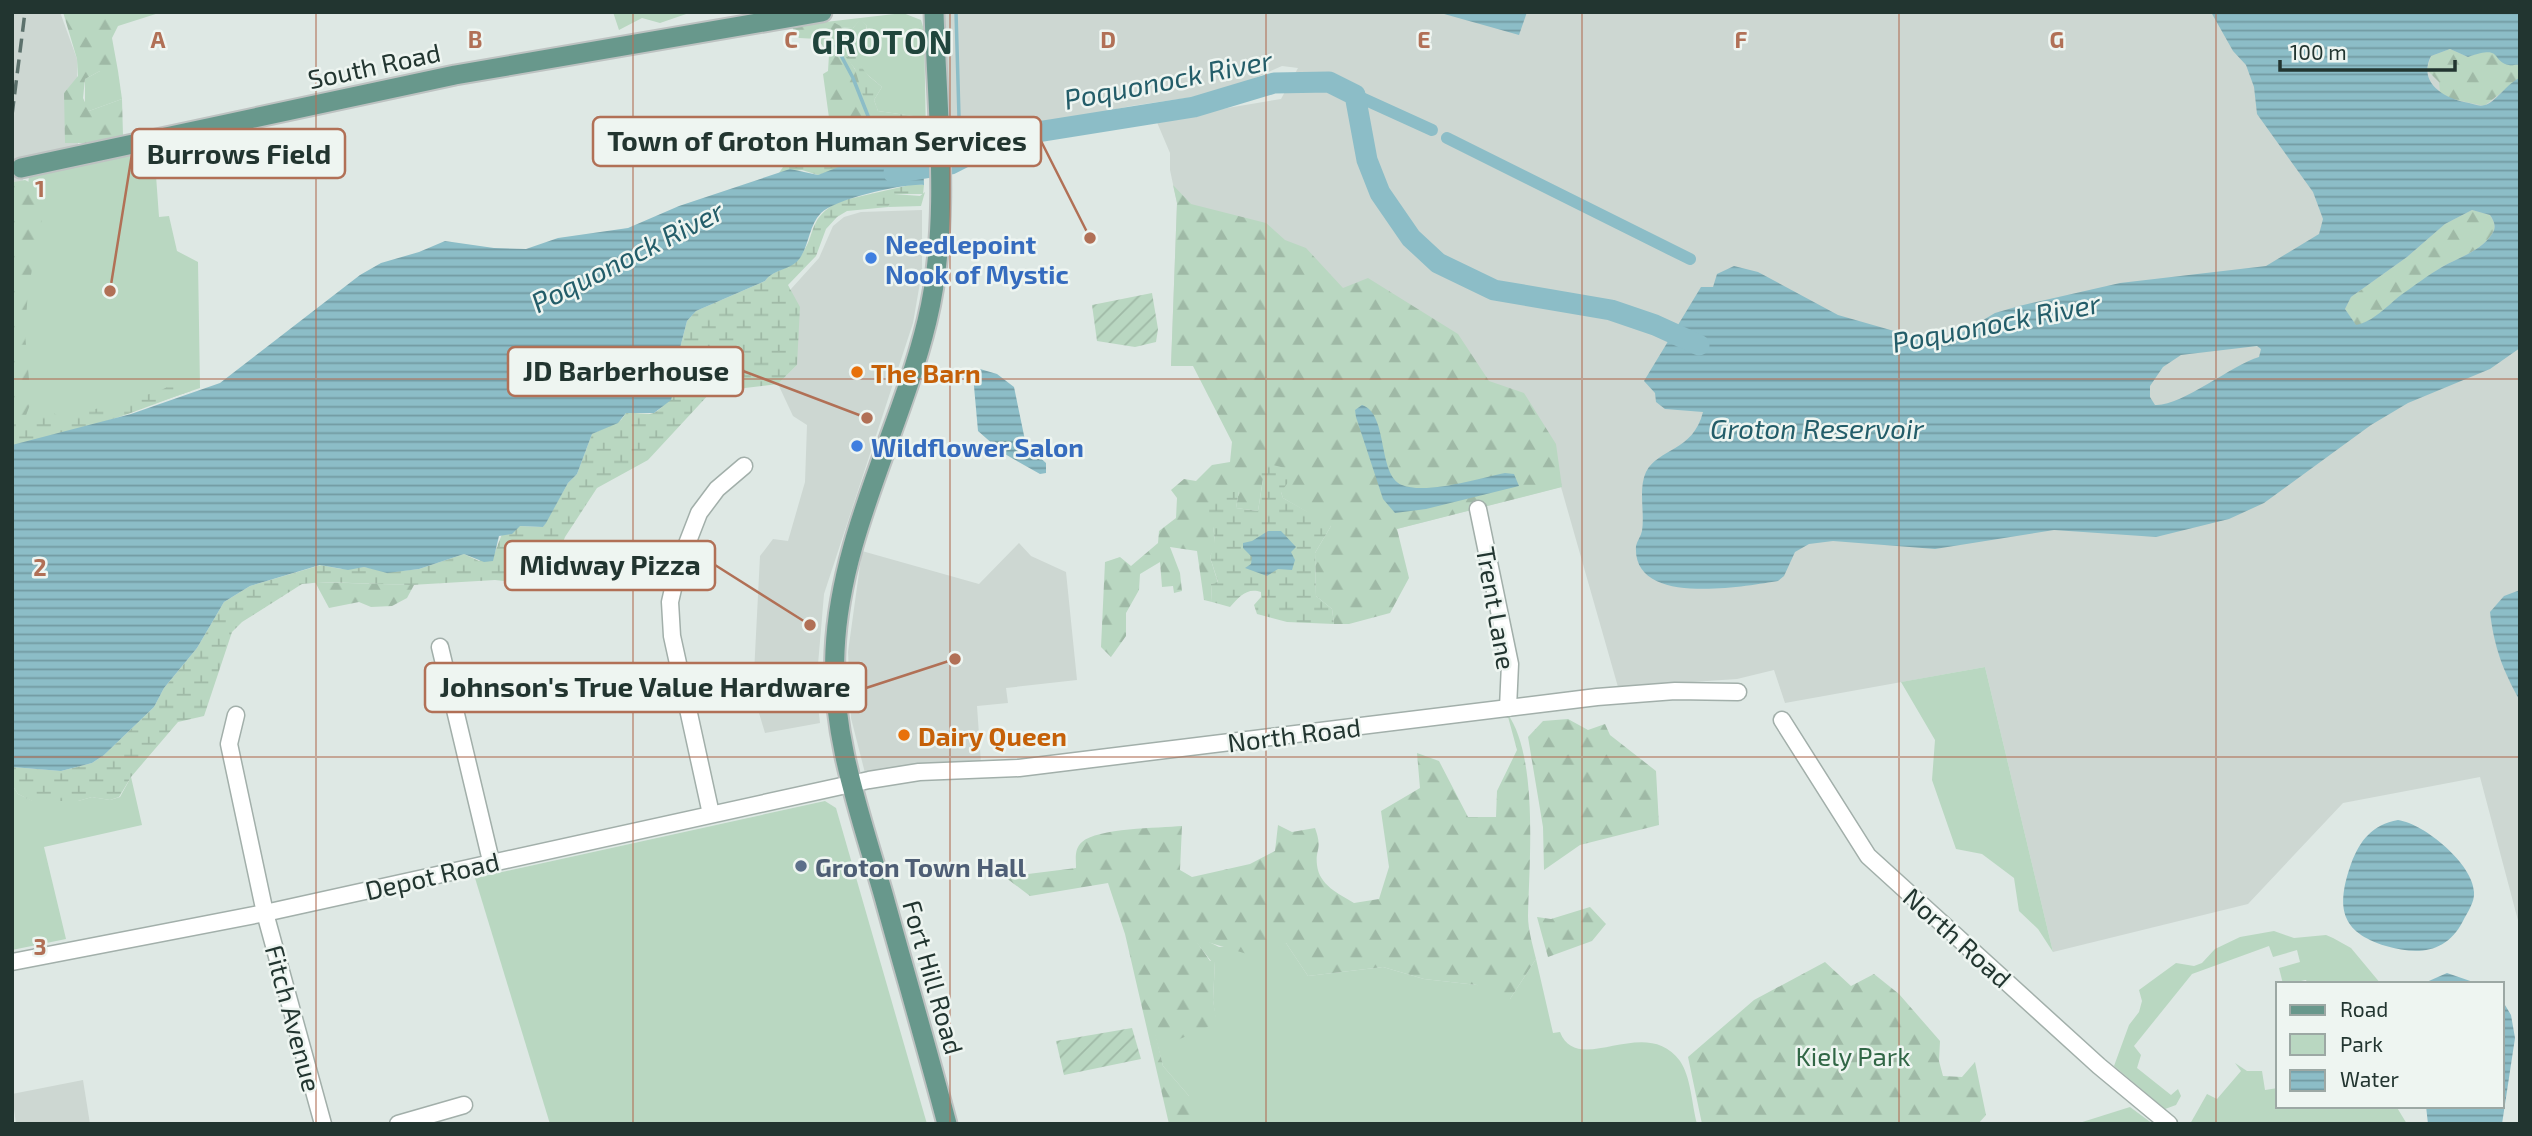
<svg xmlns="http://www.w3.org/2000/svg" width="2532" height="1136" font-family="'Exo 2',sans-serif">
<defs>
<pattern id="forest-firs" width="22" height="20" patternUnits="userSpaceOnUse" patternTransform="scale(1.75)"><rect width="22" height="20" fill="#b9d7c1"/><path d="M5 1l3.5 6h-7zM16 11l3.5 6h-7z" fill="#9fb9a6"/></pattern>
<pattern id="wetland-marsh" width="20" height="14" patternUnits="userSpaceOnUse" patternTransform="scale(1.75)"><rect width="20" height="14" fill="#b9d7c1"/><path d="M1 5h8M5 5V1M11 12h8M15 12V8" fill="none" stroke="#9fb9a6"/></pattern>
<pattern id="garden-furrows" width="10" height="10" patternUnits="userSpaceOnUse" patternTransform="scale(1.75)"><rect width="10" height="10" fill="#b9d7c1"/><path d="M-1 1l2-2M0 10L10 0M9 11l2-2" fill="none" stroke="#9fb9a6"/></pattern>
<pattern id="water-rules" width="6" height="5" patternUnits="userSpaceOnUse" patternTransform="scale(1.75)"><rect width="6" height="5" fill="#8cbdc7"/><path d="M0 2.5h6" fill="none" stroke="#729aa2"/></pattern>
</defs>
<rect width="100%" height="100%" fill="#dee8e4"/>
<g fill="#cdd7d2">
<polygon points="12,12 60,12 77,59 78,145 26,157 12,259"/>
<polygon points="945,12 2520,12 2520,928 2480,777 2343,803 2248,904 2053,952 1985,667 1785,703 1774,670 1737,679 1618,687 1561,487 1373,535 1282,365 1171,366 1177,203 1170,170 1170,153 1156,120 1281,99 1298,68 1282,66 1221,93 1131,106 975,138 951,155"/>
<polygon points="922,210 922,271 913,323 824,594 816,688 820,723 765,733 753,693 760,556 773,539 788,541 805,482 807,425 793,416 778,384 797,365 791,289 819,258 833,226 844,217 861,212"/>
<polygon points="1019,543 1031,556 1066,572 1077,680 1006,688 1008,703 977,706 981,763 865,773 851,718 848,652 862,551 979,584"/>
<polygon points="83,1080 90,1124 16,1124 12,1094"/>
</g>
<g fill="#b9d7c1">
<polygon points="903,13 921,20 924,30 926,137 923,137 920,117 878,111 874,100 882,87 863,71 859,61 867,26 860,20 853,28 791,26"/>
<polygon points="100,71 118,71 122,99 89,111 85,108 85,79"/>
<polygon points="154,148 159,217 169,216 177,251 198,262 200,388 82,428 12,446 12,377 29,175"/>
<polygon points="925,192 921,206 888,207 894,194 920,196"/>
<polygon points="1985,667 2053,952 2038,929 2019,911 2014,878 1982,854 1956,849 1932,780 1935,740 1901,682"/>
<polygon points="131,777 142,825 44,847 66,939 12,950 12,785 18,794 33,801 78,801 92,797 110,800 120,797"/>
<polygon points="825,801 836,808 927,1124 550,1124 475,878"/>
<polygon points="2274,931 2294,938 2326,935 2333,938 2351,948 2381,984 2308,984 2306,980 2301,981 2302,984 2283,984 2279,968 2300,962 2297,950 2273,957 2269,946 2192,974 2134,1046 2141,1055 2137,1068 2171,1095 2178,1089 2181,1096 2176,1105 2165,1109 2114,1066 2129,1025 2139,1012 2142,1001 2139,990 2176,963 2194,966 2202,963 2215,949 2240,937"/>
<path d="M1199,937L1219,947L1286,943L1308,976L1383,967L1424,979L1477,985L1510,999L1536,959L1553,1033L1560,1032C1578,1078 1645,1013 1680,1061C1691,1077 1692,1105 1697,1124H1179L1189,1096L1163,1066L1154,1031L1216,1022L1213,1000L1215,962L1211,961L1193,938Z"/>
<polygon points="2235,1063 2247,1071 2262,1071 2265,1090 2278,1088 2278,1106 2396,1106 2407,1124 2190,1124 2207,1094 2217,1099 2241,1071"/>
<polygon points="2130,1107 2153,1124 2076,1124"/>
</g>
<g fill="url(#forest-firs)">
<polygon points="63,12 162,12 118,26 112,38 118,71 100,71 85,79 83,98 89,111 122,99 123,136 90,143 65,143 64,93 78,76 77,59"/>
<polygon points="613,12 692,12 660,23 642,18 619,30"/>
<path d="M860,19L867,26L862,38L845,45C848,61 849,59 856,71C865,87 864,105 875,120C867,145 846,149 823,159L814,133L830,125L823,74L828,71L829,55L818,39L799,38L791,26L835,23L844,28H853Z"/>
<polygon points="2450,49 2468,57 2481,52 2494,52 2503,62 2520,65 2520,78 2484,106 2452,99 2440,93 2439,82 2427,70 2431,56"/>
<polygon points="25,180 39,187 45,204 28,290 25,334 31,402 25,418 12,424 12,187 14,182"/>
<polygon points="1173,185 1191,204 1266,223 1285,240 1306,248 1343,288 1368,278 1458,334 1489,381 1524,393 1556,444 1562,487 1397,529 1409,578 1390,613 1349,624 1334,624 1332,609 1316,596 1315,553 1331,526 1283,498 1281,492 1263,479 1258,511 1236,508 1239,491 1213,521 1215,547 1210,557 1218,583 1211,584 1212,602 1204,600 1197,551 1170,547 1180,573 1182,591 1174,593 1173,586 1162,587 1160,562 1140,574 1139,590 1126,613 1126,636 1111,657 1101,647 1105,562 1120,557 1131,566 1158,543 1159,531 1176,518 1177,498 1171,490 1184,479 1196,481 1212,465 1230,462 1232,442 1193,366 1171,366 1177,203"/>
<path d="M2472,210L2490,215C2494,222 2497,227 2492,234C2480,252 2459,257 2442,267C2418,281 2380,320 2356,326L2345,309L2351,297L2407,257L2445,224Z"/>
<polygon points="315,582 414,585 407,598 392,606 371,607 359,602 329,608"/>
<path d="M1507,713C1539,757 1529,864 1528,916C1528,930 1533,946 1536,959L1510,999H1486L1477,985L1424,979L1383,967L1308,976L1286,943L1257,957L1194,938L1210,961H1215L1213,1000L1217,1023L1175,1041L1162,1031L1155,1032L1163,1066L1189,1096L1193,1113L1211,1109L1213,1116L1207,1124H1169L1125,934L1108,883L1030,896L1005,877L1076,868C1076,859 1074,849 1082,842C1097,828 1159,828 1182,826L1180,870L1192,877L1250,864L1275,851L1278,825L1292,832L1315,828C1323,850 1315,849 1317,865C1319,885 1339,894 1354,903L1379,899L1389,867L1381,811L1420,788L1417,753L1439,761L1468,817H1496L1497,791L1517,750Z"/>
<polygon points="1568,719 1588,730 1605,724 1610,735 1656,771 1659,825 1580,845 1544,870 1543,827 1528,737 1543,721"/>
<polygon points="1590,907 1606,924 1592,941 1548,957 1537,917 1551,919"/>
<polygon points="1825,962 1851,986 1874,974 1899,994 1940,1041 1939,1061 1943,1076 1962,1077 1975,1062 1986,1115 1978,1124 1702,1124 1688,1057 1754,1000"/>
</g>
<g fill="url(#wetland-marsh)">
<path d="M862,38C864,45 863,48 861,55C857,70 872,78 882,87L874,100L878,111L920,117L923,157C905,171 896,162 877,160C857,158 836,171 818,175L802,170L779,173L783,167L821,153L824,159C846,149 867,145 875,120L867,109L855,69L842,52L844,45Z"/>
<path d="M914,184L924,185L923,194H895L888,207L847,211L837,217L826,229L816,256L788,285L800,307L797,365L778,384L711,392L648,460L597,488L565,537L546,586L495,580L411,585L323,582L302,584L242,622L232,632L204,716L178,722L131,777L119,797L110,800L92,797L78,801H32L18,794L12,785V767L61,771L92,763L104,755L154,707L164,688L197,648L224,602L250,586L321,565L341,569L364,567L391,572L419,569L464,554L479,561L495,552L502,534L519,526L543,527L568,483L577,474L592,434L621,420L626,413C634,412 642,414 650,414C666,412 678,380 681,366L654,365L668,353L680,348L687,321L696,311L765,281C773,269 792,269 800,257C818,232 806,219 840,201Z"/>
<path d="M184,379L191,391C158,402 127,416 92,425C65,433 39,436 12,445V424C23,419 39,414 50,411L62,418L70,416L157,392Z"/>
<path d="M1261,462L1285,468L1292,477L1281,492L1283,498L1308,512L1328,516L1331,526L1315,553L1316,596L1332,609L1334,624L1287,622L1257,614L1254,605L1261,597V592C1247,587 1239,597 1230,607L1212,602L1211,584L1218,582L1210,557C1218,541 1214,523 1206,508L1223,494L1239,491L1236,508L1258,511L1263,479L1256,469Z"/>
</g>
<g fill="url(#garden-furrows)">
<polygon points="1152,293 1158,329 1156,342 1135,347 1097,341 1092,305"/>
<polygon points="1132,1028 1141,1059 1064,1075 1056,1041"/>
</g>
<g fill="url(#water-rules)" fill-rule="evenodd">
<polygon points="1437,12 1527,12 1519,35"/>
<path d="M2211,12H2520V65C2516,64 2512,66 2509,65C2490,61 2504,44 2468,57L2450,49L2431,56C2417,84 2446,99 2469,103C2474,104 2479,107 2485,105C2495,103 2507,83 2520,78V348L2490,369L2408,403L2371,425L2264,503L2229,519L2156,537L2054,530L1935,549L1833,541L1809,544L1795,552L1784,576L1778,581C1745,586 1632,608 1636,546C1637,541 1641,536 1642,531C1645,513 1638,489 1646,472C1658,448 1693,452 1703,412L1665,409L1656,402L1655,393L1644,381L1701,287H1713L1717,274L1734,266L1758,272L1838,315L1908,335L1951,339L1995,313L2019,306L2120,283L2266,266L2319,234L2323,219L2313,192L2257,114L2254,87L2246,65L2233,51ZM2472,210L2490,215C2494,221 2497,227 2492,234C2480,252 2459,257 2442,267C2428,275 2414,286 2401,295C2387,306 2373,322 2356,325L2345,309L2351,297L2407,257L2445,224ZM2257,346L2261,349L2259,357C2232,365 2180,407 2155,405L2150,397V386L2163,367L2181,355Z"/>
<path d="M923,157L924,185C904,183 835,199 821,213C809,225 809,245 800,258C792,270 773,269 765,281L696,311L687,321L680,348L668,353L655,365L681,366L671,400L654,413H626L618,423L592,434L577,474L568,483L546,523L543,527L520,526L512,534L499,536L493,561L484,562L464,554L419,569L387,573L364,567L348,570L320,565L250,586L224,602L197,648L164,688L154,707L104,755L92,763L61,771L12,767V445L131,414L220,383L360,275L381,263L419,252L445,241L494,248L526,249L558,238L628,228L679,206L790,169L818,175L841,166L872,160L903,166L914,164Z"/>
<polygon points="980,369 997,374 1014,387 1026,445 1046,463 1046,473 1040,474 1003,453 978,431 973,375"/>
<path d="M1362,405C1389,414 1377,475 1402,485C1426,495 1480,478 1505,473L1514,474L1519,486L1426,509L1395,513L1383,499L1356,417L1355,410Z"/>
<polygon points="1268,531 1281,531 1296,547 1291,552 1295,560 1292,570 1278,569 1267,576 1245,568 1251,564 1252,557 1243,548 1243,543 1252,541"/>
<path d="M2520,590V701C2503,671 2494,647 2490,612L2504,596Z"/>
<path d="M2398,820C2425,824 2473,864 2474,892C2475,902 2467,913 2463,921C2446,954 2417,955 2386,946C2340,932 2336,907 2351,864C2360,840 2372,825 2398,820Z"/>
<polygon points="2447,973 2479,984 2422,984"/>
<polygon points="2502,1000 2511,1015 2515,1038 2502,1124 2428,1124 2426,1106 2502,1106"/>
</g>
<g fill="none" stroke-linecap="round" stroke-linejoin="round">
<g stroke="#8cbdc7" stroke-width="3.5">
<polyline points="956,12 959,117 972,155"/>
<path d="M836,46L853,78L872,126C894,132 897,152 885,168"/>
</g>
<g stroke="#8cbdc7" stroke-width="12">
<polyline points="1355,95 1432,130"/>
<polyline points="1447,138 1690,259"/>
</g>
<polyline stroke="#8cbdc7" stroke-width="21" points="894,173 951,164 994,142 1012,136 1194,107 1274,83 1329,82 1355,95 1367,160 1380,193 1411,238 1438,263 1494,290 1611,310 1655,325 1699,345"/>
<g stroke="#a2afaa" stroke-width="19">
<g id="minor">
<polyline points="1478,509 1510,664 1508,708"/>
<polyline points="440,647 491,861"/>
<polyline points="236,715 229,744 265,913 323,1124"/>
<polyline points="1782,720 1868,856 2099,1066 2169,1124"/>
<polyline points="711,814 672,636 670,602 678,567 699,513 717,489 744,466"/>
<polyline points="12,962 265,913 869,780 919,772 1019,768 1597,697 1675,691 1738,692"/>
<polyline points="398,1124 464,1105"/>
</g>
</g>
<g stroke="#bdc2c1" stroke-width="23">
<g id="major">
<path d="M934,12C937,113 951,222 927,321C900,433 840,535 835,651C831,737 861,816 884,897C905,973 927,1048 947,1124"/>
<polyline points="21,168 455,75 822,12"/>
</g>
</g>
<use href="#minor" stroke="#fff" stroke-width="16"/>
<use href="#major" stroke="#68988c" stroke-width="19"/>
<polyline stroke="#5c716c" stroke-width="3.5" stroke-dasharray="14 7" stroke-linecap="butt" points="12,115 25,12"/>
</g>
<path fill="none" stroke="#b17056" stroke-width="2" stroke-opacity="0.55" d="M316,12V1124M633,12V1124M950,12V1124M1266,12V1124M1582,12V1124M1899,12V1124M2216,12V1124M12,379H2520M12,757H2520"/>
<g fill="#3f7fe0" stroke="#eef5f1" stroke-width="2.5">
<circle cx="871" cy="258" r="7"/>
<circle cx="857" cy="446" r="7"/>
</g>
<g fill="#e8710a" stroke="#eef5f1" stroke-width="2.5">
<circle cx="857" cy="372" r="7"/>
<circle cx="904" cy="735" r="7"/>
</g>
<circle fill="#5c6f8a" stroke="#eef5f1" stroke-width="2.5" cx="801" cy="866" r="7"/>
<g text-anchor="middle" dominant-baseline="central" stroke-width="5" stroke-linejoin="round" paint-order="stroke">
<g font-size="26" fill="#223530" stroke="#eef5f1">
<text transform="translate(374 65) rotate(-12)">South Road</text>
<text transform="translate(1497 608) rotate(80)">Trent Lane</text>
<text transform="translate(1294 734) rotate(-7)">North Road</text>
<text transform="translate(432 875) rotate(-13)">Depot Road</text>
<text transform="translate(1958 937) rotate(42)">North Road</text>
<text transform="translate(934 977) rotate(74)">Fort Hill Road</text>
<text transform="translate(294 1018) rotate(75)">Fitch Avenue</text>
</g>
<g font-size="26" font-weight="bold" fill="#366cbe" stroke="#eef5f1" text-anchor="start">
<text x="885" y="243">Needlepoint<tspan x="885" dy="30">Nook of Mystic</tspan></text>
<text x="871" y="446">Wildflower Salon</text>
</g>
<g font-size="26" font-weight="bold" fill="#c56008" stroke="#eef5f1" text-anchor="start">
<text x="871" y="372">The Barn</text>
<text x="918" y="735">Dairy Queen</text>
</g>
<g font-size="26" font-weight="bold" fill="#4e5e75" stroke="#eef5f1" text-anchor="start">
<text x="815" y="866">Groton Town Hall</text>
</g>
<g font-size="26" fill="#316746" stroke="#eef5f1">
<text x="1853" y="1055">Kiely Park</text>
</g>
<g font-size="28" font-style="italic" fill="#235d69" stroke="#eef5f1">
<text transform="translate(1168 79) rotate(-11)">Poquonock River</text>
<text transform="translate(627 256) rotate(-27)">Poquonock River</text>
<text transform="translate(1996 322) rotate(-11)">Poquonock River</text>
<text x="1817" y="428">Groton Reservoir</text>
</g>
<g font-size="33" font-weight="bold" letter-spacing="2" fill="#20453c" stroke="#eef5f1">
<text x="883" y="41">GROTON</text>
</g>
</g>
<g font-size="23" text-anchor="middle" font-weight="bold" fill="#b17056" stroke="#eef5f1" stroke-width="5" stroke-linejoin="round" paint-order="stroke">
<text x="158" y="48">A</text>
<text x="475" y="48">B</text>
<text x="791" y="48">C</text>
<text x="1108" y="48">D</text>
<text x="1424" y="48">E</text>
<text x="1741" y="48">F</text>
<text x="2057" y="48">G</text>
<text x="40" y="197">1</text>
<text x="40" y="576">2</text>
<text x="40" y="955">3</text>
</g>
<path fill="none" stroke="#b17056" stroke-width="2.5" d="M1090 238L1041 141M110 291L132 154M867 418L743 371M810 625L715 565M955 659L866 688"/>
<g fill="#b17056" stroke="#eef5f1" stroke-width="2.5">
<circle cx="1090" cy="238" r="7"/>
<circle cx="110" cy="291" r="7"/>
<circle cx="867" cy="418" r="7"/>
<circle cx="810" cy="625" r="7"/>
<circle cx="955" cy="659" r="7"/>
</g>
<g fill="#eef5f1" stroke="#b17056" stroke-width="2.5">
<rect x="593" y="117" width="448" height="49" rx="7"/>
<rect x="132" y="129" width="213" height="49" rx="7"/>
<rect x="508" y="347" width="235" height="49" rx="7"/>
<rect x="505" y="541" width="210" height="49" rx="7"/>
<rect x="425" y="663" width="441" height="49" rx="7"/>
</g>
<g font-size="28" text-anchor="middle" font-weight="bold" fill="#223530">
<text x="817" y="151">Town of Groton Human Services</text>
<text x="239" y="164">Burrows Field</text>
<text x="626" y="381">JD Barberhouse</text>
<text x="610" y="575">Midway Pizza</text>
<text x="645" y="697">Johnson's True Value Hardware</text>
</g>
<rect width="2532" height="1136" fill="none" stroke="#223530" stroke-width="28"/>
<rect x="2276" y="982" width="228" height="126" fill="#eef5f1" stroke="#9ca8a4" stroke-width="2"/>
<rect x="2290" y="1005" width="35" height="10" fill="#68988c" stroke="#9ca8a4" stroke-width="2"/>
<text x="2340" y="1017" font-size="21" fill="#223530">Road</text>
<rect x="2290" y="1034" width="35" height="21" fill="#b9d7c1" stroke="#9ca8a4" stroke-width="2"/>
<text x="2340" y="1052" font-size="21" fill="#223530">Park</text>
<rect x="2290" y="1070" width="35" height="21" fill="url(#water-rules)" stroke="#9ca8a4" stroke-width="2"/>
<text x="2340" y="1087" font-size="21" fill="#223530">Water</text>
<path d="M2280 60v10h175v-10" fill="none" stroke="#223530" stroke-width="3.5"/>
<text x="2290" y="60" font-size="21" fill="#223530" stroke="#eef5f1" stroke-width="5" paint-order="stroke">100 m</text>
</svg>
